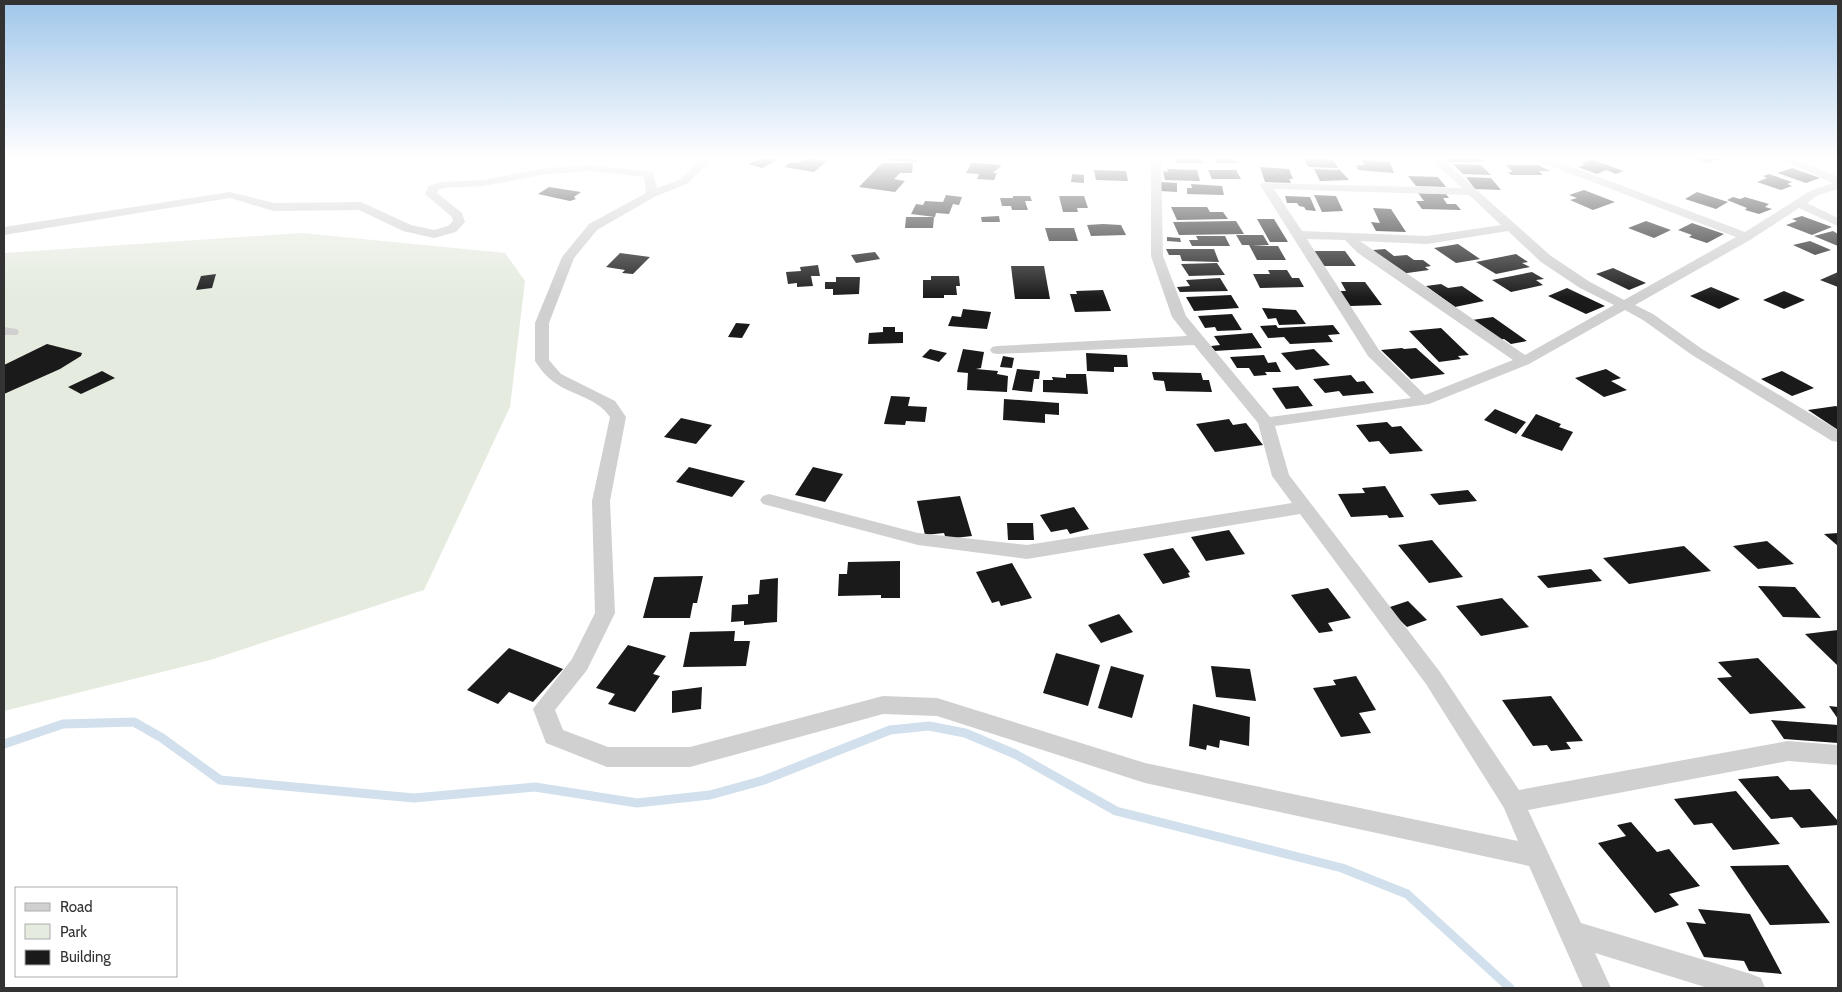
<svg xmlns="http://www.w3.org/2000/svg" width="1842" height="992" font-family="Cabin,sans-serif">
<rect width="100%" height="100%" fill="#fff"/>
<polygon fill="#e5ebdf" points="302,233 505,253 525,281 510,407 424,590 210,660 4,711 4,253"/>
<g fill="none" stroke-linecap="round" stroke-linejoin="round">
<polyline stroke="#d1e0ec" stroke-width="9" points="4,744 63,724 134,722 162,738 220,780 414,798 535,787 637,803 710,795 764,780 890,730 929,726 965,733 1015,754 1116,811 1342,868 1407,894 1510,988"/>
</g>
<g fill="#1a1a1a">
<polygon points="759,159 780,159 762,168 748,164"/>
<polygon points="804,159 812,159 827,161 814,172 784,167 791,162 799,163"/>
<polygon points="886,159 918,159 917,162 886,160"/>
<polygon points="1174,159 1201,159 1204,163 1176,163"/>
<polygon points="1214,159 1234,159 1237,163 1217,163"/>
<polygon points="1304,159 1332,159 1338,168 1309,167"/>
<polygon points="1445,159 1482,159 1485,162 1449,162"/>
<polygon points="1592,159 1623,171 1616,174 1606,170 1597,174 1578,167 1585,165 1581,163"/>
<polygon points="1696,159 1720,159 1707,163"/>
<polygon points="1362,160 1390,162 1394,173 1358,170 1356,165 1364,165"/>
<polygon points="882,163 913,163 912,173 900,173 894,179 905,181 895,192 859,187"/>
<polygon points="971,163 1002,165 993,173 997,173 994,180 977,179 979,174 966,173"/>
<polygon points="1453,164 1481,165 1491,175 1463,174"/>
<polygon points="1506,165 1538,165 1550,171 1539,171 1543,175 1511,175 1508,172 1513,172"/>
<polygon points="1260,167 1289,169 1293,179 1289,179 1291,183 1265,182"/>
<polygon points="1792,168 1820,178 1806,183 1777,173"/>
<polygon points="1167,169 1197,170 1200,181 1165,180 1163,171 1168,172"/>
<polygon points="1314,169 1340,170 1349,180 1320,181"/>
<polygon points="1094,170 1126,171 1128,181 1096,180"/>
<polygon points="1208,170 1236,170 1241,179 1212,179"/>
<polygon points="1072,174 1084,175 1084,183 1071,182"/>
<polygon points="1769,174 1792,182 1787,184 1792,186 1781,190 1757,182 1767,178 1763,176"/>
<polygon points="1408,176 1438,177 1446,187 1416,186"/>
<polygon points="1466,177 1491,178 1501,190 1475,189"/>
<polygon points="1160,182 1177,183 1177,192 1160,191"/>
<polygon points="1191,184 1222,186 1224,195 1187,194 1187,188 1192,188"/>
<polygon points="549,187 581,192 574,197 576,199 570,201 538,194"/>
<polygon points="1584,190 1615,202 1593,210 1570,200 1577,198 1569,195"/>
<polygon points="1697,192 1728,202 1716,209 1685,199"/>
<polygon points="1418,193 1446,194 1449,198 1443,198 1447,204 1456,204 1461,210 1422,209 1416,201 1424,201"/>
<polygon points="946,195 962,197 959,205 953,204 949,214 936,213 935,217 911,214 916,204 923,205 925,201 943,202"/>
<polygon points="1314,195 1336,196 1343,211 1322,212"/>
<polygon points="1013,196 1030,196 1032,201 1025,201 1028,210 1012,210 1011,206 1002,206 1000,198 1013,198"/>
<polygon points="1059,196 1084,196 1088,208 1077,208 1078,212 1063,212"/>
<polygon points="1285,196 1310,197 1316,211 1306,210 1304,207 1299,206 1297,203 1287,203"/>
<polygon points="1733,197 1740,199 1745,197 1769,204 1765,207 1772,209 1759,214 1745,210 1747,208 1727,200"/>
<polygon points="1171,207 1207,207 1210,212 1223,212 1228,219 1177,220"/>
<polygon points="1373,208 1391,209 1406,232 1376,231 1371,222 1380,223"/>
<polygon points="999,216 1000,222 982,222 981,217"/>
<polygon points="1802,216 1832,227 1812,235 1786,225 1797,221 1792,219"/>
<polygon points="906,217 934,217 933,228 905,228"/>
<polygon points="1257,219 1274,219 1288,242 1270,242"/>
<polygon points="1236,221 1244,234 1179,235 1173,222"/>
<polygon points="1646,221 1671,230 1654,238 1628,228"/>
<polygon points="1692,223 1724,234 1707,243 1689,237 1692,235 1678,230"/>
<polygon points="1103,224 1121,225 1126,235 1091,236 1087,225"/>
<polygon points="1045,228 1074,228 1078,241 1049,241"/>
<polygon points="1833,231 1838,234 1838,246 1814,236"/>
<polygon points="1236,235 1263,235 1269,245 1252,246 1278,246 1286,260 1257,260 1249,245 1242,245"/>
<polygon points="1196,236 1225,236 1230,246 1192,246 1189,240 1198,240"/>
<polygon points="1167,237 1180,238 1181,242 1167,241"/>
<polygon points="1810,241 1831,250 1815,255 1793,245"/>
<polygon points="1458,244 1480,259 1456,263 1434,248"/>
<polygon points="1166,249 1214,249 1219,262 1182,261 1180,255 1169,255"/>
<polygon points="1385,249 1394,256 1407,255 1414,260 1423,260 1431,266 1425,267 1429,270 1400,274 1373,250"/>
<polygon points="1313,251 1345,251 1356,266 1323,266"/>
<polygon points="875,252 880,259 856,263 851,255"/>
<polygon points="620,253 650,257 633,274 622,273 625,270 606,267"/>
<polygon points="1516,254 1528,262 1522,263 1530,267 1496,274 1476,262"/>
<polygon points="1217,263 1225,275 1189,276 1181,264"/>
<polygon points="818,265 820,276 811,276 813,286 797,287 797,283 788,284 786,272 801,271 800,267"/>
<polygon points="1011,266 1044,266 1050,299 1015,299"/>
<polygon points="1613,268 1646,283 1629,290 1596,274"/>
<polygon points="1268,270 1287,270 1292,278 1299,278 1304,287 1260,288 1253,274 1270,274"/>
<polygon points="1532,272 1544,279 1536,280 1543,285 1511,292 1492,280"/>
<polygon points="1838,272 1838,287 1820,280"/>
<polygon points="216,274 212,288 196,290 201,276"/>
<polygon points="931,276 959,276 960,286 956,286 957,295 944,295 944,298 923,298 923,280 931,280"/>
<polygon points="836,277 860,277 859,294 833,295 833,289 825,289 825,282 836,282"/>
<polygon points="1220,278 1228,291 1180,292 1177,287 1190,286 1186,280"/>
<polygon points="1341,282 1365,282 1382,305 1350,306 1339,291 1346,291"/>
<polygon points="1441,284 1448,288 1462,286 1484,301 1455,307 1426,286"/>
<polygon points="1711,287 1740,299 1719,309 1690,296"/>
<polygon points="1567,288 1605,306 1586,314 1548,296"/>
<polygon points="1103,290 1111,311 1075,312 1070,294 1077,294 1076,291"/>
<polygon points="1784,291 1805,300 1784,309 1763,300"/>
<polygon points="1231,295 1239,308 1194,311 1186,297"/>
<polygon points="1262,308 1296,310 1306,324 1279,325 1276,318 1268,319"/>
<polygon points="963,309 991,312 987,329 948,326 952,316 961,317"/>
<polygon points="1232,314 1242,330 1217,331 1215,327 1205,328 1198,316"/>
<polygon points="1493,317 1527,341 1511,344 1504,339 1499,340 1472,320"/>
<polygon points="736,323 750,324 742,338 728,337"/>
<polygon points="1276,325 1278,328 1333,325 1340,334 1328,335 1333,342 1290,344 1284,337 1268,338 1260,326"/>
<polygon points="883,327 895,327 895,332 903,332 903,343 868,344 869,333 883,332"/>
<polygon points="1441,328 1469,355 1458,356 1461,359 1439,362 1409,331"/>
<polygon points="1252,333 1262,348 1215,351 1211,346 1220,345 1214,336"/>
<polygon points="47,344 82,353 81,356 60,369 4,394 4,365"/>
<polygon points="1402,348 1404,349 1416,348 1445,374 1411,379 1381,350"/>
<polygon points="930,349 947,353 939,362 922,357"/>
<polygon points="963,349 984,352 981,368 976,369 998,371 997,374 1008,376 1007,392 967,390 968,373 957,372"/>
<polygon points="1314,349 1330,365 1296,370 1281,353"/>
<polygon points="1086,353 1127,355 1128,367 1114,367 1114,372 1087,371"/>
<polygon points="1264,355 1268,363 1276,362 1281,372 1265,372 1267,375 1254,376 1249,368 1237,368 1230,357"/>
<polygon points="1003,356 1014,358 1012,368 1000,367"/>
<polygon points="1017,369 1040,371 1039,379 1034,379 1032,392 1012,390"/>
<polygon points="1606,369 1621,378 1611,381 1627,390 1604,397 1575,378"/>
<polygon points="102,371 115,378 81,394 68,387"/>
<polygon points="1782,371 1814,388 1792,396 1761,379"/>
<polygon points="1152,372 1201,373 1203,380 1209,380 1212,392 1166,391 1164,381 1154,380"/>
<polygon points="1066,374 1086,374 1088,394 1043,392 1043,380 1053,380 1052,377 1066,378"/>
<polygon points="1351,375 1357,382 1364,381 1374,393 1343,396 1339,391 1325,393 1313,379"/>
<polygon points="1298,386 1313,406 1286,409 1272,388"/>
<polygon points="891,396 910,397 908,406 927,407 925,422 906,421 905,425 884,424"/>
<polygon points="1004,399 1059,403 1059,415 1045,414 1045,423 1003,420"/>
<polygon points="1836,406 1838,407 1838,430 1808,410"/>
<polygon points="1495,409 1526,422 1516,434 1484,420"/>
<polygon points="1536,414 1561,424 1559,427 1573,432 1562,451 1521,436"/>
<polygon points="681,418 712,425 696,444 664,437"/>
<polygon points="1229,419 1233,425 1246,423 1263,445 1215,452 1196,424"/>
<polygon points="1387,422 1392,427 1401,426 1423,451 1390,454 1379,441 1369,442 1356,425"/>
<polygon points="689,467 745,481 732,497 676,482"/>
<polygon points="813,467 843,474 825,502 795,495"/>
<polygon points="1385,486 1404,517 1389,518 1387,515 1351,517 1338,494 1365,493 1362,488"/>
<polygon points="1468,490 1477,501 1439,505 1430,494"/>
<polygon points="960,496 972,536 946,539 944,533 925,535 917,501"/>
<polygon points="1074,507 1089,529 1070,534 1067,529 1051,532 1040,515"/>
<polygon points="1007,523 1033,523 1034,540 1008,540"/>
<polygon points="1229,530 1245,554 1206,561 1191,537"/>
<polygon points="1838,533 1838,546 1824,534"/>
<polygon points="1432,540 1463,577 1429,583 1398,545"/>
<polygon points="1767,541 1794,564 1758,569 1733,546"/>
<polygon points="1684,546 1711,571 1629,584 1603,558"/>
<polygon points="1173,548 1190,572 1188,573 1190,577 1163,584 1143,554"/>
<polygon points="900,561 900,598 881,598 881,595 838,596 839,574 847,574 848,562"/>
<polygon points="1012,563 1032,598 1001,606 999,601 992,603 976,572"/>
<polygon points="1591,569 1602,581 1548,588 1537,576"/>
<polygon points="703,576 697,603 693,603 690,618 643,618 654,577"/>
<polygon points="778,578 777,622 744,625 744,621 731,622 732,605 748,604 748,595 759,594 760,580"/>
<polygon points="1758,586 1795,587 1821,618 1783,617"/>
<polygon points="1328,588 1351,618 1328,623 1333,631 1319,633 1291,595"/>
<polygon points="1502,598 1529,627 1481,636 1456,606"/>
<polygon points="1408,601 1427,620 1407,627 1387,608"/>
<polygon points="1119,614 1133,632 1101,643 1088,625"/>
<polygon points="1838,630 1838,666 1805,634"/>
<polygon points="735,631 734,641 750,641 746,666 683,667 690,632"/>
<polygon points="628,645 666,656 653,674 660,676 635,712 608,704 615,694 596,688"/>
<polygon points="509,648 563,669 533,702 509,692 498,704 467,690"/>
<polygon points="1056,653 1100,665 1088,706 1043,693"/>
<polygon points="1758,658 1806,708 1750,714 1717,678 1732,677 1718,662"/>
<polygon points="1111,666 1144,675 1132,718 1098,708"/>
<polygon points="1211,666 1250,669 1256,701 1216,697"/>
<polygon points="1356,676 1376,710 1359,713 1371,733 1341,737 1313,688 1336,685 1333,680"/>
<polygon points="702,687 701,709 672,713 672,691"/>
<polygon points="1551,696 1583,741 1566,742 1571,749 1551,751 1547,745 1533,746 1502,700"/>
<polygon points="1193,704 1250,717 1249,746 1220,740 1219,748 1207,745 1206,750 1189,746"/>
<polygon points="1829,706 1838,707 1838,719"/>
<polygon points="1771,720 1838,725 1838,743 1784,739"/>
<polygon points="1778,776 1790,790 1810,789 1838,821 1838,825 1801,828 1792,817 1771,819 1738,779"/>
<polygon points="1736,791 1780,844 1733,850 1712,823 1694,825 1674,799"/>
<polygon points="1631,822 1657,852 1669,849 1700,886 1669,894 1679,905 1655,913 1598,843 1626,836 1617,825"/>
<polygon points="1788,865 1830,923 1770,925 1730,866"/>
<polygon points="1698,909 1750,914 1782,974 1749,971 1744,961 1704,957 1686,922 1706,924"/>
</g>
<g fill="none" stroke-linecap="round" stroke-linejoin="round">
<g fill="#d0d0d0" fill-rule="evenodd">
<path d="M701,159H712L687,184L656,196L597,230L574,258L549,323V360L561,374L615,401L626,417L610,501L615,613L587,670L555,710L563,730L608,747H690L883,696L937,698L1145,763L1518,841L1504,808L1426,684L1300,514L1027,559L918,545L763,504L760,500L763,496L769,494L918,533L1027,545L1292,503L1272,476L1258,423L1194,345L997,354L992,353L990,350L992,347L997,346L1187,336L1172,317L1151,256V159H1161L1163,256L1186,316L1270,417L1411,398L1368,356L1260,185L1262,183L1462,188L1431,159H1442L1551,256L1590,282L1624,300L1736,237L1538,161L1537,159H1551L1745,232L1810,191L1833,183L1784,161L1783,159H1796L1838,177V189L1818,195L1807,203L1838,218V226L1799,208L1750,240L1635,305L1653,314L1702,349L1838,430V442L1832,441L1692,355L1643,320L1625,310L1529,364L1429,404L1275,426L1289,475L1440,672L1519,790L1788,741L1838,745V765L1788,761L1528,810L1581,923L1751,974L1761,978L1765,988H1708L1595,953L1611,988H1583L1529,866L1145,783L937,716L883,714L690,767H607L546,743L533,709L572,659L595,613L592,501L610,417C596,396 568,395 550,379C544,374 539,367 535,361V323L562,257L589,224L646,193L644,177L590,171L547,174L483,186L443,188L438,190L437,193L462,213L465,222L456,232L434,238L403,231L359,210L274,211L230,198L4,235V227L230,192L274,203L361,202L411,225L434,230L448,226L453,221L452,217L425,194L429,186L442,182L483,180L547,168L590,165L653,172L657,188L679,180ZM1274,189L1469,195L1501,225L1427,236L1302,231ZM1508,231L1541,262L1580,288L1614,305L1525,355L1360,241L1427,244ZM1307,239L1345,240L1358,253L1513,360L1425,395L1379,350Z"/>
<polygon points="4,327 17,329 19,332 17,335 4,335"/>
</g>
</g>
<linearGradient id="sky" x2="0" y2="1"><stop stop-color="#9fc6ea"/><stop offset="0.53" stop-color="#fff"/><stop offset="1" stop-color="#fff" stop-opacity="0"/></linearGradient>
<rect width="1842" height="298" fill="url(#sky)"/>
<rect width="1842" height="992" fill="none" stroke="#333333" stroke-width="10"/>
<rect x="15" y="887" width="162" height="90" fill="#ffffff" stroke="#adadad"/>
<rect x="25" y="903" width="25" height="8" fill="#d0d0d0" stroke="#adadad"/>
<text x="60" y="912" font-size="15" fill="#333333">Road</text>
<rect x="25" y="924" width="25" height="15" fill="#e5ebdf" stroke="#adadad"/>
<text x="60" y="937" font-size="15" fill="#333333">Park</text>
<rect x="25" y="950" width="25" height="15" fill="#1a1a1a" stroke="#adadad"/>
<text x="60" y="962" font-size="15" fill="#333333">Building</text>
</svg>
